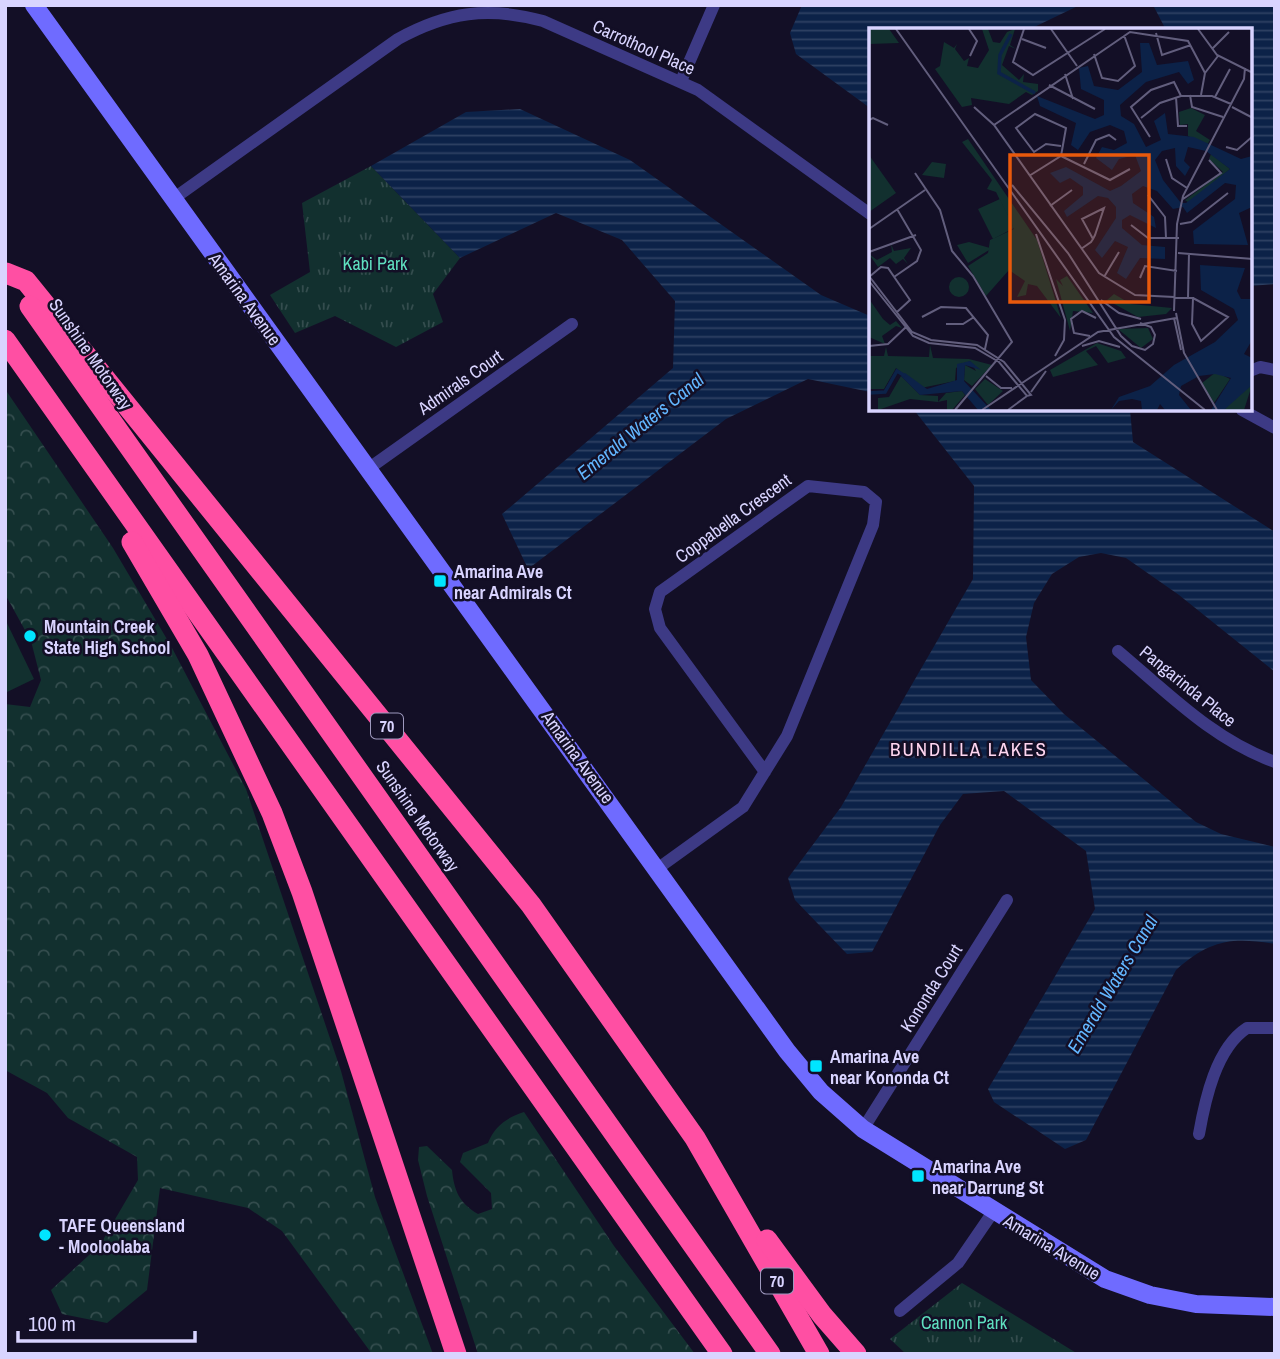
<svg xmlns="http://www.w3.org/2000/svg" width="1280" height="1359" font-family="'Archivo Narrow',sans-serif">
<defs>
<pattern id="grass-tufts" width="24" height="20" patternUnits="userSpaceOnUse" patternTransform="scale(1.75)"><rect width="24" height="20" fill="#12302f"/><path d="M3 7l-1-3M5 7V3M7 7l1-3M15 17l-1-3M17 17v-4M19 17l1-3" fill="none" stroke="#344d4e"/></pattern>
<pattern id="forest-crowns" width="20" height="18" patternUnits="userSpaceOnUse" patternTransform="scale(1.75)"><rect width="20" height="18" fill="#12302f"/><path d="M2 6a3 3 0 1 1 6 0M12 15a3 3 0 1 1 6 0" fill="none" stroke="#344d4e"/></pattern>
<pattern id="water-rules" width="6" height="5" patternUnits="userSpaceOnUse" patternTransform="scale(1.75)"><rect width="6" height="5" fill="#0c2248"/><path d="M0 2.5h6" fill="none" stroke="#2f4163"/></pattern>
</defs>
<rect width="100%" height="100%" fill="#130f26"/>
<g fill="url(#grass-tufts)">
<polygon points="371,166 460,258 433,294 443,322 396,347 335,316 295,333 270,295 310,272 302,203"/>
<polygon points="962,1283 1078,1354 906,1354 890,1339"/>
</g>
<g fill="url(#forest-crowns)">
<polygon points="5,389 113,548 171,646 246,789 341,1071 375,1197 433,1354 372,1354 282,1231 248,1208 160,1188 147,1290 107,1323 62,1314 51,1290 100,1245 138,1180 137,1157 68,1118 47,1093 5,1070 5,704 30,707 41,680 31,641 5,594"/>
<path d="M524,1112L614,1246L695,1354H478L427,1196L418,1160L419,1147L427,1146L452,1170C454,1190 459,1203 478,1214L492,1209L491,1193L460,1162L463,1153L488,1143C495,1126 506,1118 524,1112Z"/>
</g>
<polygon fill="#12302f" points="5,619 34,679 5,693"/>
<g fill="url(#water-rules)">
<polygon points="802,5 1080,5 1028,30 870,30 870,108 796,54 790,33"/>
<polygon points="1153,5 1275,5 1275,284 1250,286 1250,30 1166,30"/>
<polygon points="520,109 630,160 821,295 870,316 870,392 808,379 726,419 528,569 502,514 673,368 675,301 622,240 556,213 460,258 371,166 466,112"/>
<path d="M914,410H1130L1133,442L1275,532V672L1179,595L1126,558L1101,553L1079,557L1052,574L1034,603L1026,637L1031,680L1064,714L1196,822L1221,834L1275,847V944C1231,937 1210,940 1176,970L1086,1140L1065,1149L994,1102L988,1089L1095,909L1086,851L1004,791L963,794L940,825L872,952L847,954L795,900L788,878L841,807L973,579L974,486Z"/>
</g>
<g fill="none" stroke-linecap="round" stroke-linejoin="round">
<g stroke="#3d3a85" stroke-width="12">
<polyline points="681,81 714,5"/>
<path d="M173,199L398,39C447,12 488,6 543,21L698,90L870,214"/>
<polyline points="1250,371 1260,367 1275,370"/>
<polyline points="1242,410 1275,428"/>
<polyline points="368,469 572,324"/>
<path d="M1118,651C1168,693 1213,740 1275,762"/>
<polyline points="657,869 743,807 787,736 873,525 876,502 864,492 808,486 660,592 655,609 660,628 765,772"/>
<polyline points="863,1129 1007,900"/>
<path d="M1199,1134C1205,1100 1216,1048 1247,1028H1275"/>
<polyline points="900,1311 958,1263 993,1212"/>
</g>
<polyline stroke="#6f6bff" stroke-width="18" points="34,5 787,1051 821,1092 863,1129 1105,1279 1150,1295 1196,1304 1275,1307"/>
<g stroke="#ff4fa3" stroke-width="21">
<polyline points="6,273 26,281 531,905 695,1138 819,1354"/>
<polyline points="30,306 770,1354"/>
<polyline points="5,340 722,1354"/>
<polyline points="132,542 198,655 272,813 302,892 456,1354"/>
<polyline points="767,1240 822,1315 856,1354"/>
</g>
</g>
<g fill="#00e5ff" stroke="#130f26" stroke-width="2.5">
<rect x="433" y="574" width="14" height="14" rx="3.5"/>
<circle cx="30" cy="636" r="7"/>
<rect x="809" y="1059" width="14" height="14" rx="3.5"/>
<rect x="911" y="1169" width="14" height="14" rx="3.5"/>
<circle cx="45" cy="1235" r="7"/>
</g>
<g text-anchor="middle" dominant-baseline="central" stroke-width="5" stroke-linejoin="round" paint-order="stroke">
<g fill="#130f26" stroke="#9e99be" stroke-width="2">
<rect x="371" y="713.5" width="32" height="25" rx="5"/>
<rect x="761" y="1268.5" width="32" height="25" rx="5"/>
</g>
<g font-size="16" font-weight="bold" fill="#d9d4ff">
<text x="387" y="726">70</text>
<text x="777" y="1281">70</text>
</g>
<g font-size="18" fill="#d9d4ff" stroke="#130f26">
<text transform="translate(644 47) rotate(24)">Carrothool Place</text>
<text transform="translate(245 299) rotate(54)">Amarina Avenue</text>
<text transform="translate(91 354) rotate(55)">Sunshine Motorway</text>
<text transform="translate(460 382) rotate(-35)">Admirals Court</text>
<text transform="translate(733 518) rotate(-36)">Coppabella Crescent</text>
<text transform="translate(1188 686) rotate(39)">Pangarinda Place</text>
<text transform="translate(578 757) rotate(54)">Amarina Avenue</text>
<text transform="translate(418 816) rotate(55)">Sunshine Motorway</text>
<text transform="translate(931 988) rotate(-58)">Kononda Court</text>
<text transform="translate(1052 1247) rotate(31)">Amarina Avenue</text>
</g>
<g font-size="18" fill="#5fe0c0" stroke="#130f26">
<text x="375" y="263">Kabi Park</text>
<text x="964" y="1322">Cannon Park</text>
</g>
<g font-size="18" font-weight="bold" fill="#d9d4ff" stroke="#130f26" text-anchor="start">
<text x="454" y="571">Amarina Ave<tspan x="454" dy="21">near Admirals Ct</tspan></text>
<text x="44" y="626">Mountain Creek<tspan x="44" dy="21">State High School</tspan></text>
<text x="830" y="1056">Amarina Ave<tspan x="830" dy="21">near Kononda Ct</tspan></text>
<text x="932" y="1166">Amarina Ave<tspan x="932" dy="21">near Darrung St</tspan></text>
<text x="59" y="1225">TAFE Queensland<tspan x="59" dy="21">- Mooloolaba</tspan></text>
</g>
<g font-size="19" font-style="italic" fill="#62b6ff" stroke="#130f26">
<text transform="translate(640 426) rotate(-39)">Emerald Waters Canal</text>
<text transform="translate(1112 984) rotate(-59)">Emerald Waters Canal</text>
</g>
<g font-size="19" letter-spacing="2" fill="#ffd6f0" stroke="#130f26">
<text x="969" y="749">BUNDILLA LAKES</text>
</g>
</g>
<g transform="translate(869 28)">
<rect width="383" height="383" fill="#130f26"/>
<path d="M0,1H20L30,15L0,16ZM113,1H119L124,14L131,15L138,4L146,1L141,17L147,21L140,18L133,37L150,52L155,46L154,54L169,56V63L163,67L157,64L140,76L102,70L103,77L93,79L66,41L71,38L75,14L85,20L88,16L86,21L95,33L100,30L98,38L109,40L120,22ZM322,80L336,87L327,103L341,112L338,117L319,108V96L311,97L310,84ZM342,126L361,141L320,175L316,172L354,144L340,131ZM0,127L27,165L0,184ZM22,216L25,223L42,220L35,230L39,236L34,231L27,236L21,230L9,239L0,226L8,232L23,224ZM245,266L262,276L303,280L297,286L269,289L238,272ZM0,271L14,291L21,297L27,293L33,300L27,298L13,308L16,316L0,309ZM61,317L64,330L100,331L123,337L103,358L95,352L96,337L107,343L101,333L87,340L86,353L52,360L27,340L15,361H0V328H15L17,319L19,328L60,329ZM347,344L361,351L345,375L333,355ZM383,357L375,382H355L365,370ZM93,363L96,367L83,382H78V372L69,374L77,365Z" fill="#12302f"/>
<path d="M99,111L168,212L192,290L168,258L159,256L157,267L148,269L156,253L140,242L117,268L99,238L119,225L121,212L145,201L127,164L118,161L123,152L93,114ZM198,248L224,285L204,283L201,303L187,251L194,258L191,252ZM279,300L284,311L272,320L249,301ZM228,315L252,323L257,330L239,335L227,318L217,323L229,337L184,349L181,342ZM32,348L51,367L69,368V374L41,371L9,382V370L20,369ZM116,351L134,363L119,377L106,361Z" fill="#12302f"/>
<path d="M63,134L77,136L75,150L53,147ZM131,171L145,200L124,211L109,181ZM100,214L121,220L120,222L99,235L88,217ZM80 259a10 10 0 1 1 20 0a10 10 0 1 1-20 0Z" fill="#12302f"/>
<path d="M271,15H280L288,37L319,33L325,52L319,56L310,44L277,54L251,77L252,88L265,96L277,119L292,112L285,93L296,85L299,106L325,109L372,131L383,128V179L370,185L379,217L325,216L324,203L366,171L367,157L356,155L318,185L314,179L304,181L288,163L274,158L263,166L264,175L285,189L287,200L261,187L253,192V200L273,217L296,219V231L271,230L257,251L248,245L259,219L246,213L233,230L226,222L247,190V179L239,170L229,168L198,189L195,183L214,167V159L201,150L191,155L181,145L197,139L241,163L252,158L272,143L266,127L250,131L243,142L227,130L233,119L245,122L258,115L255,103L241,97L221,104L209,122L202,117L207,95L171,78L168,68L226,91L235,87V72L212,61L210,40L219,38L225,58L249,62L273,44ZM319,119L337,123L361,141L317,175H312L294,152L286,132L293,123L306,120L307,138L316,148L321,139L315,133ZM331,237L376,240L368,263L372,271H383V312L375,326L383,330V357L355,382H342L362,350L346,346L330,348L312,358L310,367L322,382H296L291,376L288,382H273L272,373L263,371L250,373L242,382L250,369L281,358L305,337L346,314L369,292L365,281L332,262ZM101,333L112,342L96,337L95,353L122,382H109L93,363L51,367L32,348L36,345L58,361L88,352V336Z" fill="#0c2248" fill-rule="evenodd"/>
<path fill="none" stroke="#0c2248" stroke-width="3.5" d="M142,6L131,27L130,45L166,65M0,365L16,364L28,343L36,348"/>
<path fill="none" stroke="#625e7d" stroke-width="2" d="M27,1L245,309L336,382M100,1L108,13L101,28M155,1L144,34L164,47L236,1M182,1L208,38M329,1L348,27L382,44M287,5L293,27L322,17M153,11L177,20M344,20L360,4M225,26L233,50L249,53L266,38L255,7M336,45L349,28M196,46L204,71M180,57L226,81M321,67L323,79L354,89M307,69L309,98H318M346,69L361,41M105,79L125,97L230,245L266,267L324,270L323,296L332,313L359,289L324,270M363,79L384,90M272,90L291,75L312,68H343L362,76M0,92L4,90L19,97M125,97L261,4L319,13L336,45L332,67M281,109L262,79L282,62L305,54L312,68M192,118L177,116L165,124L147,100L166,86L197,100L192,128M357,119L368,122L384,108M297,131L303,150L318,160M215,136L227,112L240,107L247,112M46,145L71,182L83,223L104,248L143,314L86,382M160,148L192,128L241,152L261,141M143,157L199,225L252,308L263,318L276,322L284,316L286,307L282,299L271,295M279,167L296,189L297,210M314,171L352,145L340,132M181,178L203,162M311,196L322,194L359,165M262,197L279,210H310M0,201L56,162M167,206L196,292L195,312L186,328M212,221L222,214L224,211L226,207L235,180L213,191L224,211M0,224L47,207M309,225L384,231M0,248L43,304L62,312L108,317L135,334L162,367L158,368L130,334L106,320L60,315L44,308L0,253M0,249L12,239L19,240L41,272L28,284M25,249L48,233L52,222L28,181M235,249L250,224M271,250L276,238L308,243M319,270L320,225M232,272L250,285L272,291M305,283L308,196L314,168L375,51L376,40M307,285L315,325L348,382M53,289L72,279L97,280L119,307L116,321M305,290L312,322M77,296H94L105,289M221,308L205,305L202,291L213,283L227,290M0,318L19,316L37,299M213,318L230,313L251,319M117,348L132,360H143M162,364L177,343M113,382L229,304L307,290M139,382L158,368"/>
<path fill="#e8590c" fill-opacity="0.15" stroke="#e8590c" stroke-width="3.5" d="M141,127H280V274H141Z"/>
<rect width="383" height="383" fill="none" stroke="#d9d4ff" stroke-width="3.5"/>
</g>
<rect width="1280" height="1359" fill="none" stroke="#d9d4ff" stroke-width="14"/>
<path d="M18 1331v10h177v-10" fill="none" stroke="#d9d4ff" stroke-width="3.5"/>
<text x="28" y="1331" font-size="21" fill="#d9d4ff" stroke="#130f26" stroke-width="5" paint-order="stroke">100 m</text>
</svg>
